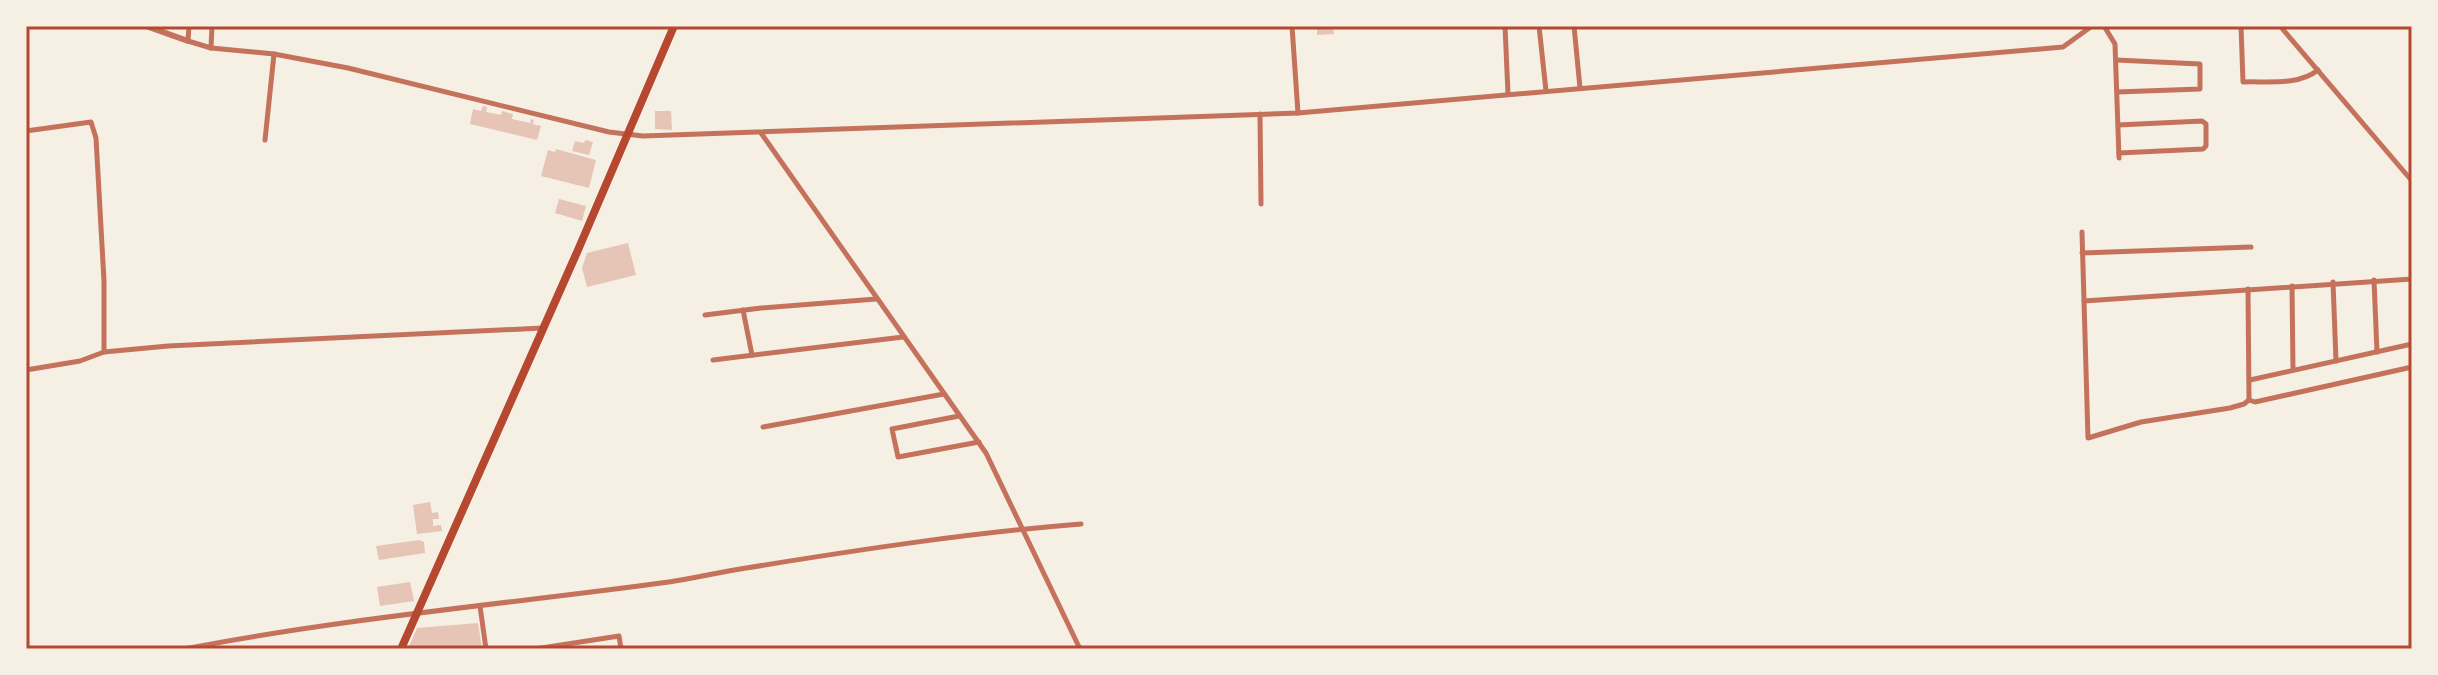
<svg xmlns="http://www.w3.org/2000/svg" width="2438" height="675" font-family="'Roboto Condensed',sans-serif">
<rect width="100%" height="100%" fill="#f6efe4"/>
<g fill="#e6c5b7">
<polygon points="1317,26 1333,26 1334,34 1317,35"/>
<polygon points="483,106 487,107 486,112 501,115 502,111 513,114 512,119 530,123 531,119 534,120 533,124 541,126 537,140 470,124 473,109 481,111"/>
<polygon points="655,111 671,111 672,130 655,129"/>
<polygon points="586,140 593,142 589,155 572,151 575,141 583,143"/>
<polygon points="556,149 596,160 589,188 541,176 548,150 555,152"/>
<polygon points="559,199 586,206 582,221 555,213"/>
<polygon points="628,243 636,275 587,287 582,268 587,253"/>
<polygon points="430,502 432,513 438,512 439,519 433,519 433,526 441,525 442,531 417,534 413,505"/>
<polygon points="419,540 424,542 425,553 379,560 376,546"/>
<polygon points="410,582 414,601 380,606 377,587"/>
<polygon points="478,623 482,649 408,649 417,628"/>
</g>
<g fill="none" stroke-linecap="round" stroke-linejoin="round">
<g stroke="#c5725c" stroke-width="5">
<polyline points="189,26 188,41 211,48 274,54 348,68 609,132 643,136 1298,113 2063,47 2092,26"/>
<polyline points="1292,26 1298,113"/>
<polyline points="1505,26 1508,94"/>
<polyline points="1539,26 1546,91"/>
<polyline points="1574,26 1580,88"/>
<polyline points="2104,26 2115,44 2119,158"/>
<path d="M2241,26L2243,82C2267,81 2298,86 2318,70"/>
<polyline points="2280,26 2412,181"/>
<polyline points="211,48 212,26"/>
<polyline points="2116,60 2200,64 2200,89 2117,92"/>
<polyline points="1260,114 1261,204"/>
<polyline points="2118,125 2202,121 2206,124 2206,146 2203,149 2119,153"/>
<polyline points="26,131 91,122 96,138 104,281 104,352"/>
<polyline points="761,133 986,453 1080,649"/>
<polyline points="265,140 274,54"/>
<polyline points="2082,232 2088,438 2141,422 2230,408 2244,404 2249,400 2255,402 2412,367"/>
<polyline points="2082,253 2251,247"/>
<polyline points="2374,280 2377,352"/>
<polyline points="2333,282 2336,361"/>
<polyline points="2292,286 2293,370"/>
<polyline points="2248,289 2249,400"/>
<polyline points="2084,301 2412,279"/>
<polyline points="743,310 752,355"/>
<polyline points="705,315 761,308 876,299"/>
<polyline points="713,360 903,337"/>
<polyline points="26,370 80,361 104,352 168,346 543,328"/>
<polyline points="2250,380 2412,344"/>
<polyline points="959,416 892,429 898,457 979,442"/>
<polyline points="763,427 944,394"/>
<polyline points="480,606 486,649"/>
<path d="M184,649C344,618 507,604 669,582C695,578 720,572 746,568C857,550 968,533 1081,524"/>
<polyline points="535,649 619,636 621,649"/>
</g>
<polyline stroke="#c5725c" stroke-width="6" points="146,26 188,41"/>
<polyline stroke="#b5482f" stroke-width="8" points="401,649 578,250 674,26"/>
</g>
<rect width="2438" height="675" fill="none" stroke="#f6efe4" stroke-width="56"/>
<rect x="28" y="28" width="2382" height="619" fill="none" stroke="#b5482f" stroke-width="3"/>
</svg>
